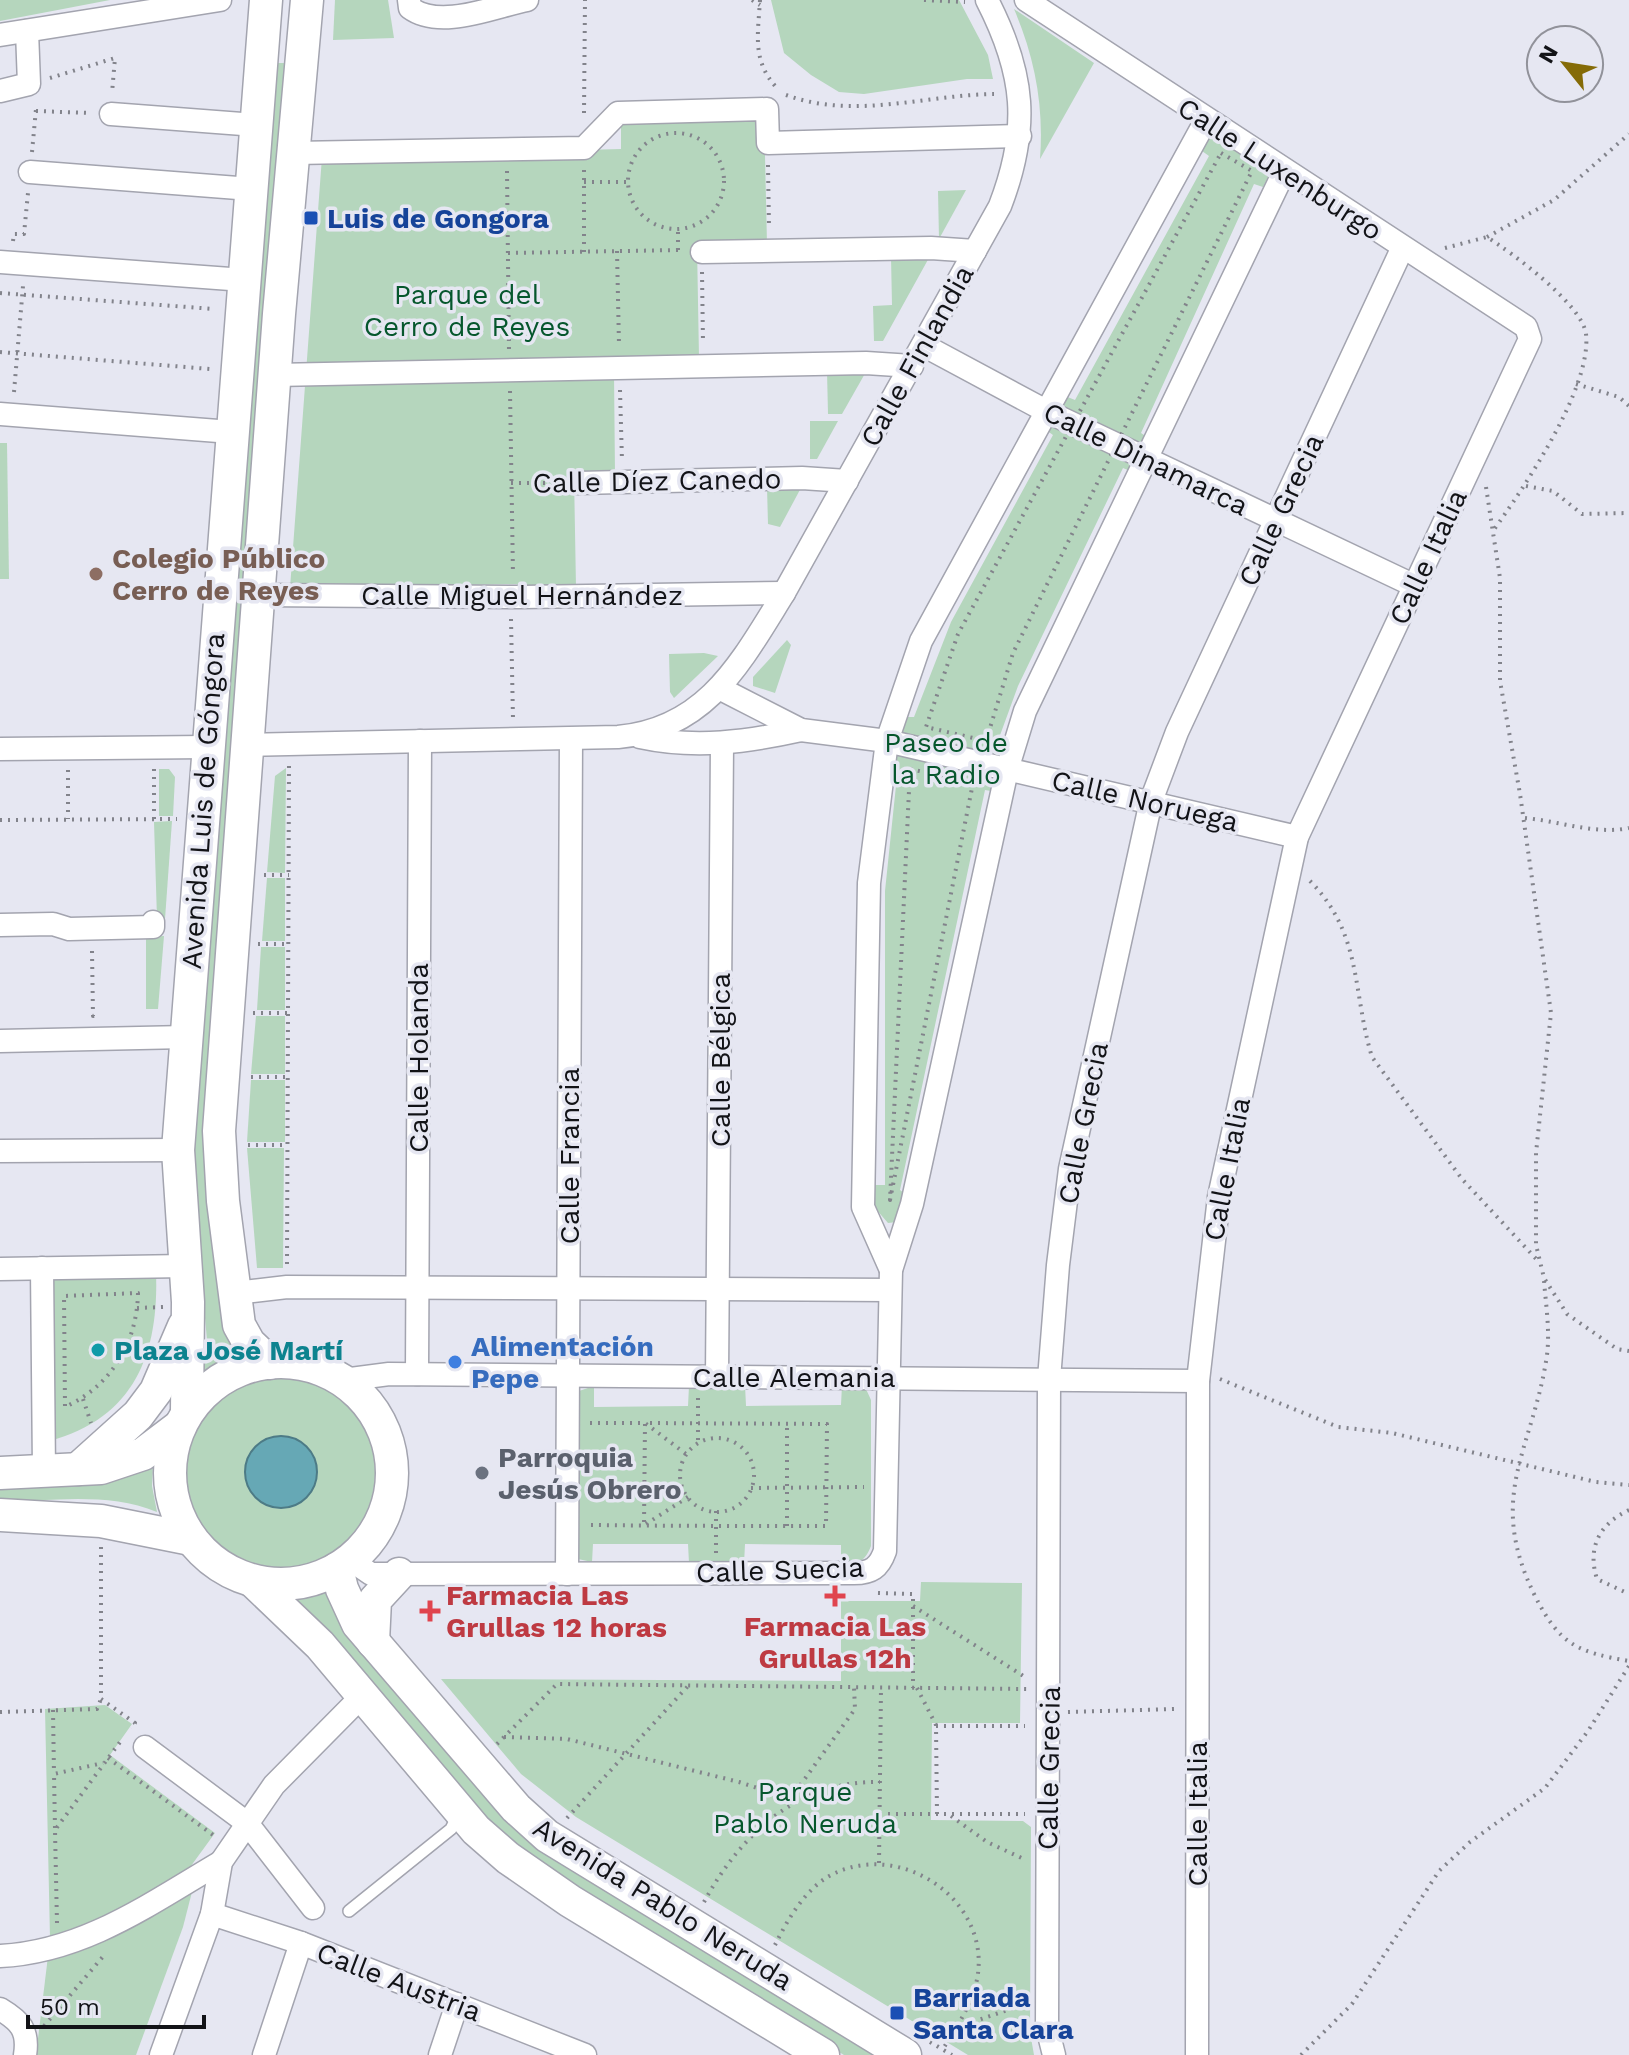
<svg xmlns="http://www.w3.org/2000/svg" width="1629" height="2055" font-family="'Work Sans',sans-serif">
<rect width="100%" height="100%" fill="#e6e7f2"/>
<g fill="#b5d6bd">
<polygon points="0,0 110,0 0,21"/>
<polygon points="335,0 388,0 394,38 333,40"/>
<polygon points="771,0 959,0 988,55 993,79 967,79 864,94 839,92 811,75 784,53"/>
<path d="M1014,9L1094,63L1040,159C1044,106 1035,58 1014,9Z"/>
<polygon points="272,63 288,63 209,1213 220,1302 237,1354 219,1361 203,1373 207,1340 190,1153"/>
<polygon points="764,112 767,244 697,245 699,358 614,373 615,474 574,475 576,587 518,589 517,584 290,588 322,157 621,149 621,114"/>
<polygon points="1219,134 1271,171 1263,187 1254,184 1141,433 1147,437 1130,471 1123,468 1018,686 999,738 1005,744 997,792 985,790 900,1190 907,1195 897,1222 888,1223 875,1208 875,1185 885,1185 885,891 897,776 889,768 904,717 914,717 951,622 1053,435 1046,430 1065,396 1075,400 1209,156 1202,151 1210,136"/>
<polygon points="966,190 939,239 938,191"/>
<polygon points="930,256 883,341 874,341 873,306 892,305 891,257"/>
<polygon points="867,370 842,414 828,414 827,371"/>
<polygon points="810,421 838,421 817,459 810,459"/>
<polygon points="0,443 7,443 9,579 0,579"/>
<polygon points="802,486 780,527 768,524 767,487"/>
<polygon points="787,640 791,645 775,693 753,686 753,677"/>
<polygon points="704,653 718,656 674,698 670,692 669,654"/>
<polygon points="286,768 285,873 267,872 275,776"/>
<polygon points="159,769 169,769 175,777 173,816 159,816"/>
<polygon points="172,821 165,919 157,919 154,822"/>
<polygon points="267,878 285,878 285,941 262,941"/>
<polygon points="164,936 158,1009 146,1009 146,937"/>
<polygon points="261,947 285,947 285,1010 257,1010"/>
<polygon points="256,1016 285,1016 285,1074 251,1074"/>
<polygon points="251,1080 285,1080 285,1142 247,1142"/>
<polygon points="247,1148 284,1148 283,1268 257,1268"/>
<path d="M156,1272C159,1353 135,1418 49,1441V1279Z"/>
<circle cx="280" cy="1473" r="95"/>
<path d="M745,1385L746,1406L841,1405L842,1385L866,1389L871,1400V1546C865,1562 858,1564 841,1565V1545L745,1544L744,1564L689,1563L688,1544H593L592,1562L578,1559L579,1391L594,1386V1407L688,1406L689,1386Z"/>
<path d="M153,1465L152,1486L157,1512C108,1492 52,1501 0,1502V1488Z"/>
<polygon points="921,1582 1022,1583 1020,1723 932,1723 931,1820 1023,1821 1031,1827 1030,2032 1034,2055 968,2055 576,1817 521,1774 441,1679 841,1681 841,1601 920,1601"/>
<polygon points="330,1586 510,1821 882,2055 844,2055 672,1951 510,1845 293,1597"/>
<polygon points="105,1705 132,1724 110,1755 215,1833 188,1870 96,1925 50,1938 45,1709"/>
<polygon points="194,1884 183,1927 136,2055 36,2055 48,1956"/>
</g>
<circle fill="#66a8b5" stroke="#4d7b86" stroke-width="2" cx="281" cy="1472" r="36"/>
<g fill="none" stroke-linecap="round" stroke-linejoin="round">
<g stroke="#a3a4af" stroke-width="14">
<polyline id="lane" points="349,1911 451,1829 458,1815"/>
</g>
<g stroke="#a3a4af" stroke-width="25">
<g id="street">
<path d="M409,0L410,8C440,30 493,7 527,0"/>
<polyline points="1026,0 1526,327 1530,339 1297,837 1219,1197 1198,1381 1197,2055"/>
<polyline points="0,35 220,0"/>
<polyline points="0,91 29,84 27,31"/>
<polyline points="111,114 256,125"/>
<polyline points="294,153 584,148 618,113 767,109 768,143 1020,136"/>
<polyline points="30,172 251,189"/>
<polyline points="702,252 931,248 975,251"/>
<polyline points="0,262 244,280"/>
<polyline points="923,345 1046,411 1415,586"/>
<polyline points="275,375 866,363 912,366"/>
<polyline points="0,414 231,432"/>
<polyline points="578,483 802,478 847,481"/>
<polyline points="260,595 523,597 784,593"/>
<polyline points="719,688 801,730 887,741 1297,837"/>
<path d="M640,737C695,749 747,742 801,730"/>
<path d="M246,745L618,737C707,729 741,662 784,593L1000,206C1030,128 1025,74 987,0"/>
<polyline points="0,749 206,747"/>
<polyline points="0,925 53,924 69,929 153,927 153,922"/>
<polyline points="0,1041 186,1037"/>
<polyline points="0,1151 178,1150"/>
<polyline points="42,1268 44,1471"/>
<polyline points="0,1269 185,1266"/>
<polyline points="891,1270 863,1207 869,883 887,741 921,641 1206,120"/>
<polyline points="235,1293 287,1287 890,1290"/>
<polyline points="417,1374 420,741"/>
<polyline points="717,1377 722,744"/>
<polyline points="343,1380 389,1374 1198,1381"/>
<path d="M349,1559L371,1574L854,1573C871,1573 879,1568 885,1551L891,1270L912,1204L1007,770L1025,711L1284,172"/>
<polyline points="567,1574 571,739"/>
<polyline points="145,1747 247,1823 313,1908"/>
<polyline points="212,1914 301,1943 585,2055"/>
<path d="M0,1956C84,1952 151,1903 221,1862"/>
<path d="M0,2009C20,2021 29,2030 25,2055"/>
<polyline points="161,2055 212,1914 221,1862 274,1785 363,1695"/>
<polyline points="264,2055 301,1943"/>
<polyline points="440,2055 457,2004"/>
<polyline points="1054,2055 1047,2027 1049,1379 1058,1265 1070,1169 1151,801 1177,732 1402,249"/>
</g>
</g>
<g stroke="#a3a4af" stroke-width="35">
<g id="secondary">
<circle cx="281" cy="1473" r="111"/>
<polyline points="270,1363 249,1343 239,1325 223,1201 219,1131 279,314 307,0"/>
<polyline points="187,1412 188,1302 178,1150 266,0"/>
<polyline points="78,1469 138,1415 156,1391 184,1326"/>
<polyline points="0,1473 101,1468 143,1454 180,1426"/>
<polyline points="0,1515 101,1521 191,1539"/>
<polyline points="337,1569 342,1589 358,1624 516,1808 547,1836 905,2055"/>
<polyline points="253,1581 320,1645 476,1830 508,1858 570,1901 823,2055"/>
<polyline points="373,1642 375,1600 399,1574"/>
</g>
</g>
<g stroke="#82838b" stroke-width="4" stroke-dasharray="2 6" stroke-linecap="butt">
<polyline points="752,0 760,5"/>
<path d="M760,0C758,35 752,60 776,87"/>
<polyline points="924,0 965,2"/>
<polyline points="50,78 115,58 112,93"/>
<path d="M786,95C854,120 924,95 994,94"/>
<polyline points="36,111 90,113"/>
<polyline points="584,113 585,0"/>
<circle cx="676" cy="181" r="48"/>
<polyline points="32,152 36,109"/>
<polygon points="1221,153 1252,171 1013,653 986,741 926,727 958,634"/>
<polyline points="768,165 769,228"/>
<polyline points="507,171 509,351"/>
<polyline points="584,182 628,182"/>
<polyline points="1487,237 1554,200 1629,134"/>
<polyline points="13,241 14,234 24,234 28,193"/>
<path d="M1445,248L1487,237C1512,253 1582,304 1586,334C1592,388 1523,489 1493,531"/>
<polyline points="678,250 678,229"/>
<polyline points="617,251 619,345"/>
<polyline points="584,252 584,170"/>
<polyline points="508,253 681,250"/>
<polyline points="702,272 703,343"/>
<polyline points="0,293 214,309"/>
<polyline points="0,352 210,369"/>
<polyline points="1576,384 1619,397 1629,406"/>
<polyline points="620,390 622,461"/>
<polyline points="510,391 513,575"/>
<polyline points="14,392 23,286"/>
<polyline points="511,483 557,483"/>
<polyline points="1526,486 1553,491 1582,514 1629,513"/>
<polyline points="1486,487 1500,578 1500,681 1520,794 1551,1013 1536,1153 1536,1245 1544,1278 1567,1314 1617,1349 1629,1351"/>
<polyline points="511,619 513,719"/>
<polyline points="154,769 154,819"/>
<polygon points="910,769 973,783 890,1200"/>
<polyline points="68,770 68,819"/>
<path d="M1525,818C1559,821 1595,835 1629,828"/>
<polyline points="0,820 177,819"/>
<polyline points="264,875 289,875"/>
<path d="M1310,881C1363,935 1352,992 1372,1057L1462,1179L1539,1262"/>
<polyline points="258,944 289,944"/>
<polyline points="92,951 93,1016 96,1015"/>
<polyline points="253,1013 288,1013"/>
<polyline points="251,1077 286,1077"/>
<polyline points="248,1145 287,1145"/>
<polyline points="287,1264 289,765"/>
<path d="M1544,1281C1546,1305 1550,1331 1547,1355C1533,1451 1485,1495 1535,1596C1560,1645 1577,1652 1629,1661"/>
<path d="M138,1293C137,1343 111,1386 65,1407L64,1296Z"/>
<polyline points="137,1308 163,1307"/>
<polyline points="1220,1379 1338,1427 1392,1433 1596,1482 1629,1485"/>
<polyline points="698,1398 698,1444"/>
<polyline points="83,1399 91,1423"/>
<polyline points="590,1423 645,1423 686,1454"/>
<circle cx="717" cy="1475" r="37"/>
<polyline points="751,1488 864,1487"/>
<path d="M1629,1510C1599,1524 1587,1548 1597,1579L1629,1594"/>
<polyline points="646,1524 688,1497"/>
<path d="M591,1525C669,1526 748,1526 826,1526L827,1424L645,1423L644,1525"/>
<polyline points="787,1526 787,1424"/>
<polyline points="101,1547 101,1699 135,1723 131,1728"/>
<polyline points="716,1553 716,1511"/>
<polyline points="878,1593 913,1594 913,1688"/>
<polyline points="913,1606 1025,1677"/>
<polyline points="917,1688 936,1725"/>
<polyline points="53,1710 54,1774"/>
<polyline points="0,1712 97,1709 101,1699"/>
<polyline points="1068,1712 1175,1709"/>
<polyline points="504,1737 567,1739 739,1782 797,1801"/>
<polyline points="497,1744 557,1684 1027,1689"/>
<polyline points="108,1758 213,1835"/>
<polyline points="791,1798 855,1709 854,1687"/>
<polyline points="880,1814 1025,1814"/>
<polyline points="937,1814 936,1726 1025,1726"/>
<polyline points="951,1816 987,1842 1026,1860"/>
<polyline points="567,1818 688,1686"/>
<polyline points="55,1828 54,1774 103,1763"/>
<polyline points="879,1863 881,1688"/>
<path d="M704,1902C741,1834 798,1780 880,1782"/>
<polyline points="57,1923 55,1830 123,1738"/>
<path d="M775,1945C788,1919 805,1889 831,1875C902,1838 996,1903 976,1984C970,2008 955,2029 943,2049"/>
<polyline points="44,2026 106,1953"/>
<polyline points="958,2027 1025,2004"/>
<polyline points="930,2042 952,2055"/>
<polyline points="1301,2055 1352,2004 1439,1871 1470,1842 1545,1788 1588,1731 1629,1666"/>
</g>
<use href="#lane" stroke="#fff" stroke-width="11"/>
<use href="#street" stroke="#fff" stroke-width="22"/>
<use href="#secondary" stroke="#fff" stroke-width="32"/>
</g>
<g fill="#1a4fb4" stroke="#e6e7f2" stroke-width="3">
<rect x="303" y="210" width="16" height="16" rx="4"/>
<rect x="889" y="2005" width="16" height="16" rx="4"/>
</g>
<circle fill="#8d6e63" stroke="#e6e7f2" stroke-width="3" cx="96" cy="574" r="8"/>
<circle fill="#0f9aa8" stroke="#e6e7f2" stroke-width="3" cx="98" cy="1350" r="8"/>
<circle fill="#3f7fe0" stroke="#e6e7f2" stroke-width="3" cx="455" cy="1362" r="8"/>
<circle fill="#6b7280" stroke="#e6e7f2" stroke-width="3" cx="482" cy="1473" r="8"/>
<g fill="#e0444e" stroke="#e6e7f2" stroke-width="3">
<path d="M831 1584h8v8h8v8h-8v8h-8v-8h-8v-8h8z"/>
<path d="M426 1599h8v8h8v8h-8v8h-8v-8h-8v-8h8z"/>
</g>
<g text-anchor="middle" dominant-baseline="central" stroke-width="7" stroke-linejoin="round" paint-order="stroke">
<g font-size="28" fill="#121317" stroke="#e6e7f2">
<text transform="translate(1280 169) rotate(33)">Calle Luxenburgo</text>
<text transform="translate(917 356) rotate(-61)">Calle Finlandia</text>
<text transform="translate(1146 459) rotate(26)">Calle Dinamarca</text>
<text transform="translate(657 481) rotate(-1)">Calle Díez Canedo</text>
<text transform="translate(1281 510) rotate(-65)">Calle Grecia</text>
<text transform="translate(1428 557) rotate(-65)">Calle Italia</text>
<text x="522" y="595">Calle Miguel Hernández</text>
<text transform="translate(203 801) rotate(-86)">Avenida Luis de Góngora</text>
<text transform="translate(1145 801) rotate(13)">Calle Noruega</text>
<text transform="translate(418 1058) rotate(-90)">Calle Holanda</text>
<text transform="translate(720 1060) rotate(-90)">Calle Bélgica</text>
<text transform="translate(1083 1123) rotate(-79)">Calle Grecia</text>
<text transform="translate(569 1156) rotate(-90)">Calle Francia</text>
<text transform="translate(1227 1169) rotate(-79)">Calle Italia</text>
<text x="794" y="1377">Calle Alemania</text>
<text transform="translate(780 1570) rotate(-2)">Calle Suecia</text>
<text transform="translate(1049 1768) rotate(-89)">Calle Grecia</text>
<text transform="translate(1197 1814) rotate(-90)">Calle Italia</text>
<text transform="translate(663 1904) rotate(32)">Avenida Pablo Neruda</text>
<text transform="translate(399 1982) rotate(21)">Calle Austria</text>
</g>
<g font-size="28" font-weight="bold" fill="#164399" stroke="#e6e7f2" text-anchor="start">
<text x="327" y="218">Luis de Gongora</text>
<text x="913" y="1997">Barriada<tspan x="913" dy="32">Santa Clara</tspan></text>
</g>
<g font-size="28" fill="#06572d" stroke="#e6e7f2">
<text x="467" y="294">Parque del<tspan x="467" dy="32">Cerro de Reyes</tspan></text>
<text x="946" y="742">Paseo de<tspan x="946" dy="32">la Radio</tspan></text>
<text x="805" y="1791">Parque<tspan x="805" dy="32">Pablo Neruda</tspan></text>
</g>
<g font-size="28" font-weight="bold" fill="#785e54" stroke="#e6e7f2" text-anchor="start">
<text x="112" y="558">Colegio Público<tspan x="112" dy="32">Cerro de Reyes</tspan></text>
</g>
<g font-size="28" font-weight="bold" fill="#366cbe" stroke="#e6e7f2" text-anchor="start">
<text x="471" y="1346">Alimentación<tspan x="471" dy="32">Pepe</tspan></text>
</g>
<g font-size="28" font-weight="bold" fill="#0d838f" stroke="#e6e7f2" text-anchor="start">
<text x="114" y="1350">Plaza José Martí</text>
</g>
<g font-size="28" font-weight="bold" fill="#5b616d" stroke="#e6e7f2" text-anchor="start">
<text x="498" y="1457">Parroquia<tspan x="498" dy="32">Jesús Obrero</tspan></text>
</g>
<g font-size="28" font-weight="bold" fill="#be3a42" stroke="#e6e7f2" text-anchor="start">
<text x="446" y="1595">Farmacia Las<tspan x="446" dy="32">Grullas 12 horas</tspan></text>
<text x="835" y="1626" text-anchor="middle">Farmacia Las<tspan x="835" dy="32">Grullas 12h</tspan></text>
</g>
</g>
<g transform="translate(1565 64) rotate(300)"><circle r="38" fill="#e6e7f2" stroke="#91929a" stroke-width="2"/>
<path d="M0-6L14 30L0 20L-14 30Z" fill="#856b07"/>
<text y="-12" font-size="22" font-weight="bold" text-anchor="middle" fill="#121317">N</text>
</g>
<path d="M28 2015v12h176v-12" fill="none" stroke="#121317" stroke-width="4"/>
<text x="40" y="2015" font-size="24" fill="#121317" stroke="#e6e7f2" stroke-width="6" paint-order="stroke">50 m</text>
</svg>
